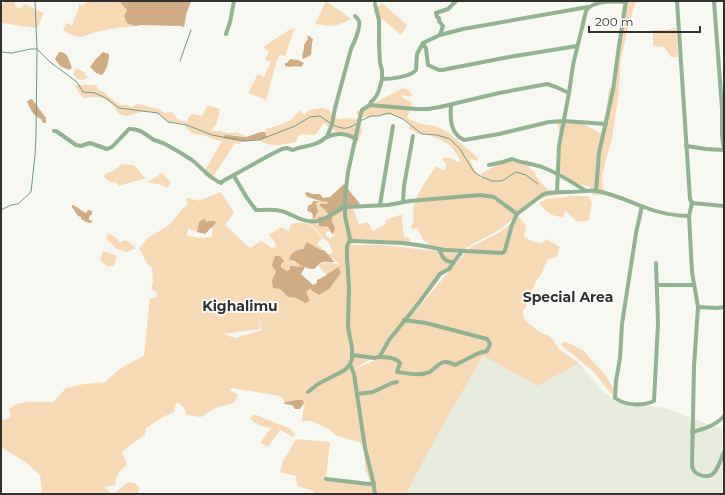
<svg xmlns="http://www.w3.org/2000/svg" width="725" height="495" font-family="Montserrat,sans-serif">
<rect width="100%" height="100%" fill="#f6f8f1"/>
<polygon fill="#e8ecde" points="483,356 538,386 579,363 601,390 617,402 665,408 724,430 724,494 406,494 440,430"/>
<g fill="#f8d9b6" fill-rule="evenodd">
<polygon points="6,1 15,1 15,7 21,8 24,4 44,13 37,28 1,23 1,6"/>
<path d="M86,1H119L127,10V23L135,26C122,27 109,29 96,32C91,33 86,36 81,37C74,37 69,34 63,30L66,23L72,25L79,7V4L80,3L81,6L86,3Z"/>
<path d="M326,1L351,19C335,27 333,27 315,24Z"/>
<polygon points="623,1 636,1 630,20 621,58 618,99 612,138 605,163 602,176 603,187 605,192 611,194 593,195 590,187 568,181 560,172 560,138 557,120 579,121 603,135 609,89 614,87"/>
<polygon points="382,3 407,25 401,35 373,11"/>
<polygon points="295,28 291,38 285,56 280,55 277,60 266,100 248,93 258,74 264,77 271,62 265,60 269,52 263,47 289,30"/>
<polygon points="676,28 678,57 671,57 664,47 653,46 653,30 664,30"/>
<path d="M76,68L84,72L88,78C80,81 78,81 73,74Z"/>
<path d="M78,85H96L98,89L106,93L109,97L120,105H126L131,107L138,104L158,109L165,113L172,112L177,119L187,122L189,116L194,114L202,116L208,105L220,109L217,123L211,131H221L226,133H238L248,137L234,135L229,140L245,141L239,144L235,143L211,180L203,174L222,141L216,140L203,135H199L192,133L185,127L186,124L168,122L158,113L146,111L126,116L119,114C115,106 105,96 95,97C91,97 88,98 84,98L79,93L75,86Z"/>
<path d="M403,86V89H407L412,94L411,97L402,95V97L412,103L407,118L421,124L435,126L448,132L465,147L477,157L478,161L470,159L472,165L481,179L482,177L481,174L500,163L508,162H515L528,160L530,165L529,168L535,172L536,177L548,190L558,192L562,190L568,194C560,195 550,195 543,198C525,205 513,221 497,231C486,239 472,241 463,252L430,249L428,243L424,241L417,228L412,229L411,225L414,223L413,221C415,215 412,211 414,205C418,191 428,178 436,166L445,171L446,164L442,159C448,156 452,158 457,162L461,161L451,146L441,140L427,134H418L409,128V126L411,125C406,121 399,116 392,115C380,112 365,123 356,113L358,110L363,111L370,107L378,101L401,89Z"/>
<path d="M322,108L329,110L333,116L338,119L348,118L354,119L360,118L362,132L357,143L344,135L345,131L340,135L324,123L315,135L301,134L298,137L296,142C280,145 273,148 258,140L267,137L265,132L266,129L280,125L291,120L300,110L304,115L309,110Z"/>
<path d="M122,164L134,165L145,178H146L119,186L116,182C110,183 108,181 104,177L105,174L113,171Z"/>
<path d="M162,173L171,182L168,188C162,184 155,184 148,182Z"/>
<path d="M221,192L234,213L225,225L250,248L261,241L272,248L276,247L275,242L269,235L281,227L289,231L291,224C307,220 312,226 322,238L317,244L323,249L322,250L307,243C302,253 292,248 289,260L305,267L288,271L281,267V264L274,268L276,273L272,280L288,297L296,298L305,303L306,292L310,289L314,292L319,295L329,289L341,273L339,268L340,266L329,273L326,274L318,265C326,260 333,264 340,265L329,255L333,252L328,242L323,238L316,229L309,224L313,216V218L317,207L315,204L318,200L328,202L327,204H321L328,214L327,216L319,217L325,228L328,227L330,230L325,234L330,239L335,235L332,234L334,232L332,222V217L342,209L352,206L359,224L368,222L373,231L386,224L385,221L391,218L403,214L402,219L404,237L409,238L413,246C391,244 367,240 347,245H383L462,254L443,272L435,285L387,340L379,354L353,370L382,357L389,342L469,248L500,232L519,217L526,226L524,237L534,242L542,243L546,239L560,247L557,257L548,259L540,276L536,281L525,308L522,312L525,320L538,331L551,337L560,350L579,363L538,386L483,356L443,425L406,494H313V491L297,486L296,476L280,472L283,461L296,439L330,442L326,479L369,486L371,482L366,472L363,444L358,442L338,436L334,434L329,429L311,421H302L304,405L306,400L304,403L303,400H296L285,402L280,396L232,388L230,390L238,395L234,403L215,408L201,417L187,415L184,408L179,403H176L174,412L163,417L146,428L145,435L133,443L122,452L127,465C120,471 116,474 115,485L105,487L108,491L113,494L128,482L135,483L140,488L137,494H40L42,491L40,475L27,463L1,447V421L11,417L9,409L16,404L27,402H53L66,388L84,384L105,382L121,368L144,356L150,298H156L157,293L151,289L153,281L152,268L148,265L139,248L148,238L169,225L183,208L188,205L186,200L187,198H189L193,200L196,199L198,201ZM205,219V221H208L216,223L212,227V237L202,238L187,236L188,229L197,232L199,222ZM257,314L261,329L263,330L235,338L223,334L260,329Z"/>
<path d="M571,196H588L592,203L589,220C573,225 576,218 565,211L563,217C550,216 547,213 539,203L546,199Z"/>
<polygon points="108,233 115,237 120,242 126,240 136,248 127,252 117,249 106,239"/>
<polygon points="103,251 117,256 114,266 107,266 100,260"/>
<polygon points="564,341 583,350 605,375 614,389 613,396 593,371 561,345"/>
<path d="M254,414L291,429V430L293,433L295,432L294,437L280,430L268,447L260,443L271,428C263,427 255,424 250,419Z"/>
</g>
<g fill="#d1ab81">
<polygon points="119,1 191,1 186,15 184,27 181,26 141,25 135,26 127,23 124,16 127,10"/>
<polygon points="307,36 309,36 313,39 312,43 311,55 303,59 302,57 303,52 304,49 304,45 308,39"/>
<path d="M59,52C68,51 69,61 72,68L69,70L60,66L55,59Z"/>
<path d="M103,52L109,54C109,62 107,69 102,75L96,73L90,67L96,59Z"/>
<path d="M290,59L298,60L304,63L301,67C295,65 290,68 285,66V63H287Z"/>
<path d="M32,99L46,118V123H43L41,119C33,115 30,109 27,101Z"/>
<path d="M261,132H265L267,137C252,142 238,142 223,138L225,135L246,137Z"/>
<polygon points="344,184 360,204 347,208 332,217 332,222 335,228 334,232 332,234 328,227 319,226 318,218 319,217 327,216 328,214 324,209 319,205 321,204 327,204 328,202 321,201 307,197 305,193 307,192 312,194 320,194 323,198 330,197"/>
<polygon points="313,201 318,201 316,204 318,211 314,219 312,213 308,211 307,211 308,206 312,204"/>
<path d="M72,205C77,206 81,211 86,213L88,210L92,211V214L89,217V220H90L93,222L90,223L86,222L81,219V217L78,216L72,207Z"/>
<polygon points="204,219 205,219 206,222 208,221 215,221 216,223 205,234 197,232 199,222"/>
<path d="M307,242L321,250H324L329,255L334,262C330,263 327,261 323,262C314,264 319,273 305,267L301,274L313,285L317,283V280L327,275L326,274L329,273L340,266L339,268L341,273L329,289L319,295L314,292L310,289L306,292L310,301L305,303L296,298L288,297L280,289L273,288L272,280L276,272L272,265L275,256H280L284,261L281,264V267L287,271L290,270V266L303,267L294,261L289,260C291,252 296,250 303,249Z"/>
<polygon points="296,400 303,400 304,403 300,409 295,409 292,405 284,404 285,402"/>
</g>
<g fill="none" stroke-linecap="round" stroke-linejoin="round">
<g stroke="#6e9a88" stroke-width="1">
<polyline points="1,52 12,53 31,49 37,49 50,62 77,82 83,92 95,93 106,98 119,108 158,113 168,122 187,125 212,135 244,141 259,140 295,126 310,117 320,116 330,123"/>
<polyline points="180,61 191,30"/>
<polyline points="360,121 371,116 378,116 389,113 403,119 422,134 437,135 450,139 460,149 474,172 482,177 492,181 502,181 516,172 526,175 538,184"/>
<path d="M333,125C342,129 347,130 356,124"/>
<polyline points="1,210 11,205 18,204 31,192 35,155 36,136 37,49 35,1"/>
</g>
<g stroke="#92b391" stroke-width="4">
<polyline points="677,1 690,199 692,203 724,206"/>
<polyline points="375,4 379,20 379,44 380,63 382,70 382,79"/>
<polyline points="226,34 230,22 234,1"/>
<polyline points="440,35 463,29 588,7"/>
<polyline points="423,43 426,49 428,65 439,70 442,70 509,57 577,46"/>
<polyline points="370,105 416,109 428,109 440,107 499,93 547,84 556,87 569,93"/>
<path d="M451,105C450,118 450,134 464,140L499,134L549,122L564,121L606,124"/>
<path d="M54,131H56L76,145L81,146L90,143L107,149L112,147L129,129C140,128 146,135 154,140C157,141 160,142 163,143C173,148 183,154 192,160C202,168 209,178 221,183L223,181L268,156L282,149L287,148L293,150C301,146 309,147 317,143C320,142 323,140 325,138C336,132 346,133 356,139"/>
<path d="M327,137L332,124L335,108L351,49C354,43 361,27 359,21C358,19 356,17 355,16"/>
<polyline points="686,146 706,149 724,150 722,135 722,108 714,1"/>
<path d="M489,165L503,162L512,159C522,163 532,164 542,167C558,173 572,182 586,191"/>
<path d="M234,176L247,198L256,210C264,210 273,209 281,211C287,212 293,216 298,218C319,227 328,217 344,206L347,207L388,205L410,201L480,195L494,197L517,214"/>
<polyline points="596,191 599,153 613,90 619,46 626,1"/>
<path d="M557,192L559,146L569,93L573,65L586,11C592,0 614,1 626,2"/>
<polyline points="403,202 404,186 413,136"/>
<path d="M692,203L689,216L692,272L698,307L694,366L692,466C693,471 695,473 700,475C716,481 719,463 724,452"/>
<polyline points="380,205 393,126"/>
<path d="M642,206L636,233L622,324L620,358L616,381L615,398C626,406 643,406 654,401L658,323L656,263"/>
<path d="M350,239L352,241H354L403,243L424,246L445,250L502,253L504,252L505,250L512,225L517,214L542,195C550,191 560,192 569,192C578,192 588,190 597,191C613,194 626,200 641,206C656,212 672,216 689,216"/>
<path d="M439,249C442,256 444,262 453,262"/>
<polyline points="657,285 694,285"/>
<polyline points="698,307 717,308 724,307"/>
<polyline points="352,355 375,358 380,356 389,340 418,304 440,274 449,269 462,251"/>
<path d="M378,357C386,357 395,357 400,363L397,372C406,373 417,376 427,373C438,370 438,356 455,365L479,353L487,351L490,344L487,339L426,323L404,320"/>
<polyline points="350,364 354,374 365,448 373,481 375,494"/>
<path d="M308,392L318,384L345,370L350,364L352,359V348L348,327L349,287L347,258V247L350,239L345,216V197L348,172L361,113L362,110L370,105L371,102C378,97 380,87 382,79C391,79 410,77 416,70L417,54L423,43L440,35L443,26L439,21V18L437,17L436,13L448,9L456,1"/>
<polyline points="357,394 373,392 392,383 397,382"/>
<path d="M692,432C704,429 715,426 724,416"/>
<polyline points="326,479 369,484 374,483"/>
</g>
</g>
<g text-anchor="middle" dominant-baseline="central" stroke-width="3.5" stroke-linejoin="round" paint-order="stroke">
<g font-size="14" font-weight="bold" fill="#313230" stroke="#fff">
<text x="568" y="297">Special Area</text>
<text x="240" y="306">Kighalimu</text>
</g>
</g>
<rect width="725" height="495" fill="none" stroke="#313230" stroke-width="4"/>
<path d="M589 26v6h111v-6" fill="none" stroke="#313230" stroke-width="2"/>
<text x="595" y="26" font-size="12" fill="#313230" stroke="#ffffff" stroke-width="3" paint-order="stroke">200 m</text>
</svg>
